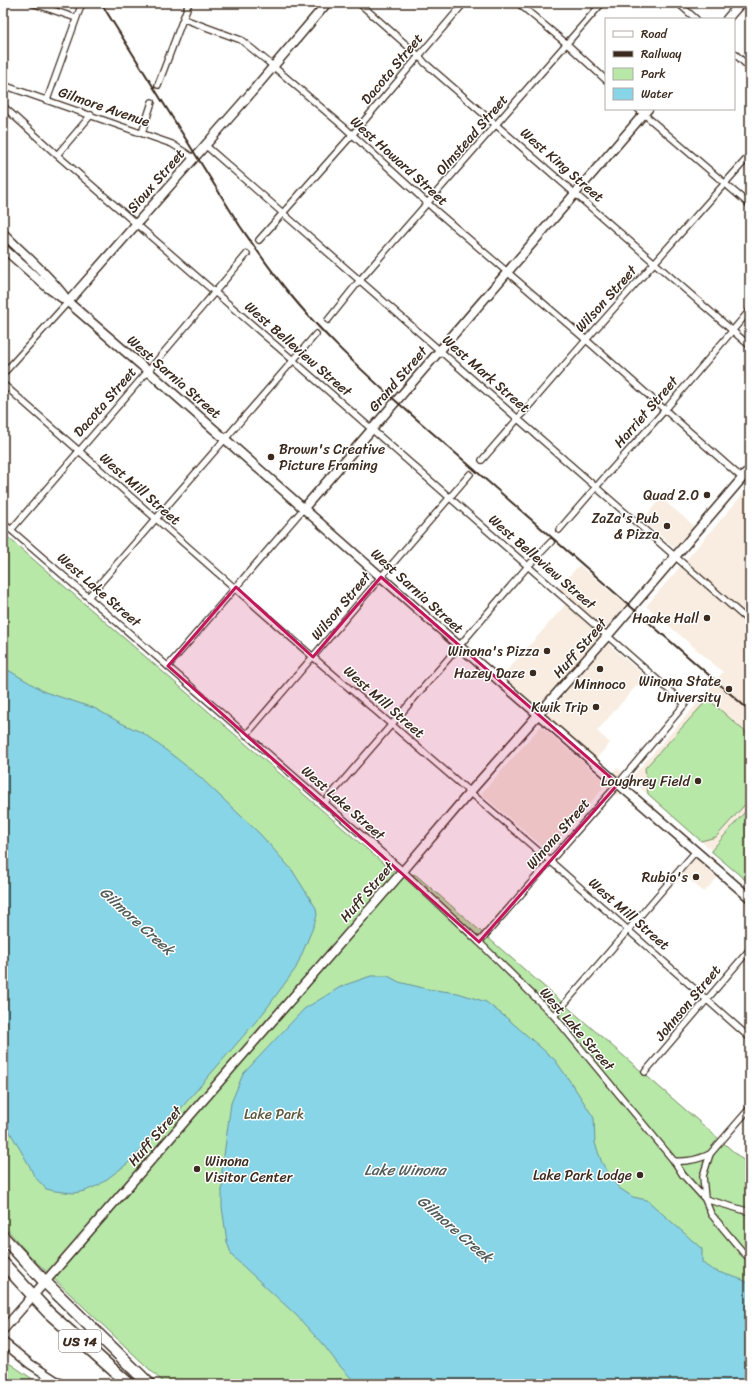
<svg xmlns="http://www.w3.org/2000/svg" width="753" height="1387" font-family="Sriracha,sans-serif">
<rect width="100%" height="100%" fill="#fff"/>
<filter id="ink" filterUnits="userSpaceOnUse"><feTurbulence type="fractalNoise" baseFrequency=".025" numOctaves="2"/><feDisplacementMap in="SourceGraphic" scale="8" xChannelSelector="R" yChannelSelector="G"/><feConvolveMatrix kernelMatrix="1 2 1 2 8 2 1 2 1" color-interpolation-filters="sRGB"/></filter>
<g filter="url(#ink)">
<g fill="#f8ede0">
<polygon points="750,486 750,884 631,780 617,796 605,786 548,851 481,794 541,726 605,781 617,768 630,779 694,707 723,672 646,606"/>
<polygon points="661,498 694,526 675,548 642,520"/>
<polygon points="579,565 626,605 606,629 558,589"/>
<polygon points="566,604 601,636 538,707 502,676"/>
<polygon points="608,644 645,676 597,731 610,743 595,760 545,716"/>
<polygon points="694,857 717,878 704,892 681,873"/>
</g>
<g fill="#b7e8a8" stroke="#798963">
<polygon points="3,533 391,870 416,875 750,1166 750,1384 165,1384 31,1257 3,1225"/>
<polygon points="708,699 750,736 750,799 716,837 701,841 648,794 645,768"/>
<polygon points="750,806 750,884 711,851"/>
<polygon points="3,1359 40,1384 3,1384"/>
</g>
<g fill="#88d5e7" stroke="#699197">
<polygon points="3,667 45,692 94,708 121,723 143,733 175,757 200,777 260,834 292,870 316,908 317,915 314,925 296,968 264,1012 164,1128 127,1164 99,1185 85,1191 74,1193 55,1191 46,1189 34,1176 29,1165 3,1120"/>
<path d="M371,976H388L399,982L427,989L458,993L486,1002L508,1019L555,1060L574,1087L594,1118L595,1143L602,1163L619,1188L633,1197L647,1200L702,1249V1262C714,1275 735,1274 750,1284V1384H359L354,1381L338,1364L325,1347L296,1315L232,1256L227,1242L222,1207V1170L231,1103L243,1074L304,1009L342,986Z"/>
</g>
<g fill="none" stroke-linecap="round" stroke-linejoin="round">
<g stroke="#3b2a1e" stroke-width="8">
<g id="street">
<polyline points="32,3 76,18"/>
<polyline points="359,3 419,56 425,63 750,346"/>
<polyline points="518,3 567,44 606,80"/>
<polyline points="678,3 696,19"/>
<polyline points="184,19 241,40 267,61 344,127 434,209 592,345 665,410 742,478"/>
<polyline points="734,53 750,68"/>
<polyline points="3,85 172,144 183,151 193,158"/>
<polyline points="158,85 189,3"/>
<polyline points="47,100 82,3"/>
<polyline points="3,106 57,155 294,361 685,704 618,784 479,942"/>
<polyline points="638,109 750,205"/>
<polyline points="142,133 152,102"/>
<polyline points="205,145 750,622"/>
<polyline points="57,155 91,115"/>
<polyline points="259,240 352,135 464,3"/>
<polyline points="328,320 360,280 602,3"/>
<polyline points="3,374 68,302"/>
<polyline points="3,384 313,657 557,867 750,1038"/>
<polyline points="482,460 593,332 750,155"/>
<polyline points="3,523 403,871 479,942 554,1016 674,1161 683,1175 705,1199 750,1212"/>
<polyline points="11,530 148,371 247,254"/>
<polyline points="559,530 603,479 665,410 750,310"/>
<polyline points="89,596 316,334"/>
<polyline points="168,666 304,508"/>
<polyline points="246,735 381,577 470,474"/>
<polyline points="324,803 528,566 551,542"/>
<polyline points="554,1016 696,851"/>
<polyline points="645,1072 750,949"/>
<polyline points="750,1108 710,1154 703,1176 705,1199 711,1214 742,1251 750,1259"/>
<path d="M674,1161C688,1162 698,1160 710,1154"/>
</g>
</g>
<g stroke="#3b2a1e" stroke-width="11">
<g id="secondary">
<polyline points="727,19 741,3"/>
<path d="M3,233C23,254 47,273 64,296"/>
<polyline points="3,248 48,288 68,302 148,371 466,652 750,898"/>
<polyline points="68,302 245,100 327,3"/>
<polyline points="304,508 648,109"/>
<polyline points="3,1330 403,871 470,792 608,635 750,469"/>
<polyline points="3,1342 30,1364 61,1384"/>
</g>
</g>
<g stroke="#3b2a1e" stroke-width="14">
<g id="highway">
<polyline points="3,1237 45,1282 149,1384"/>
<polyline points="3,1263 48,1312 129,1384"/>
</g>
</g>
<use href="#street" stroke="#fff" stroke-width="5.5"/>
<use href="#secondary" stroke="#fff" stroke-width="8"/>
<use href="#highway" stroke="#fff" stroke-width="11"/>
<path stroke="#3b2a1e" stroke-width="2" d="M101,3L240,226C256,249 271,271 289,293C319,330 354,363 389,395L750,711"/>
</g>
</g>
<path fill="#c2185b" fill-opacity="0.2" stroke="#c2185b" stroke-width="3" stroke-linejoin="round" d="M381,577L618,784L479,942L168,666L236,587L313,657Z"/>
<g fill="#3b2a1e" stroke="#fff" stroke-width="1.5">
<circle cx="271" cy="457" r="4"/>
<circle cx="707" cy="495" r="4"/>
<circle cx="667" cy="526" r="4"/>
<circle cx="707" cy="618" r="4"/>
<circle cx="547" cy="651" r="4"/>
<circle cx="600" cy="669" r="4"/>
<circle cx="533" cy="673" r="4"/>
<circle cx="729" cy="689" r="4"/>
<circle cx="596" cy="707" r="4"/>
<circle cx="698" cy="781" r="4"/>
<circle cx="696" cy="877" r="4"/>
<circle cx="197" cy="1169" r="4"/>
<circle cx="640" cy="1175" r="4"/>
</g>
<g text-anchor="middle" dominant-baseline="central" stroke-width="3" stroke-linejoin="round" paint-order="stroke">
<rect fill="#fff" stroke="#766a62" stroke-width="1" x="59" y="1330" width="42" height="22" rx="3"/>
<g font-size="13" font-weight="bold" fill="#3b2a1e">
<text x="80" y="1341">US 14</text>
</g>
<g font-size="14" fill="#3b2a1e" stroke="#fff">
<text transform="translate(392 69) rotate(-50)">Dacota Street</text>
<text transform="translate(104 107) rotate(19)">Gilmore Avenue</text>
<text transform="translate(472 135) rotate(-49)">Olmstead Street</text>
<text transform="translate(399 161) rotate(42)">West Howard Street</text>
<text transform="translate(562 165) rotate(41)">West King Street</text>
<text transform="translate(156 181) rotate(-49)">Sioux Street</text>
<text transform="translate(606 299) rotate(-48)">Wilson Street</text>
<text transform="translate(298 349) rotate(41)">West Belleview Street</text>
<text transform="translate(486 374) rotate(41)">West Mark Street</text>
<text transform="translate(174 377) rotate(41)">West Sarnia Street</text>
<text transform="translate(398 379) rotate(-49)">Grand Street</text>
<text transform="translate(105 402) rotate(-49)">Dacota Street</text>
<text transform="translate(646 412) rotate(-49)">Harriet Street</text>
<text transform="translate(140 489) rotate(41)">West Mill Street</text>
<text transform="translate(542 562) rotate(41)">West Belleview Street</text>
<text transform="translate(99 590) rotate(41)">West Lake Street</text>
<text transform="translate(417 591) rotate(42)">West Sarnia Street</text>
<text transform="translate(341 606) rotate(-50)">Wilson Street</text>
<text transform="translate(580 648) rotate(-49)">Huff Street</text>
<text transform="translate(384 702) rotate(41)">West Mill Street</text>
<text transform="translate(343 803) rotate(41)">West Lake Street</text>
<text transform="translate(558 834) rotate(-49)">Winona Street</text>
<text transform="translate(367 892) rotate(-49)">Huff Street</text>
<text transform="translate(629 914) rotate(41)">West Mill Street</text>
<text transform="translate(688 1003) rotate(-50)">Johnson Street</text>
<text transform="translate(577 1029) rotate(49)">West Lake Street</text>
<text transform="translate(155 1136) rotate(-49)">Huff Street</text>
</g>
<g font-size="14" fill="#3b2a1e" stroke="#fff" text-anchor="end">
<text x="279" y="449" text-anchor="start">Brown's Creative<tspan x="279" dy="16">Picture Framing</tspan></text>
<text x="699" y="495">Quad 2.0</text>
<text x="659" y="518">ZaZa's Pub<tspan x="659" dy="16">&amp; Pizza</tspan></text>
<text x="699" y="618">Haake Hall</text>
<text x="539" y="651">Winona's Pizza</text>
<text x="525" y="673">Hazey Daze</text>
<text x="721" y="681">Winona State<tspan x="721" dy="16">University</tspan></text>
<text x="600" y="684" text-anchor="middle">Minnoco</text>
<text x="588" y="707">Kwik Trip</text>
<text x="690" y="781">Loughrey Field</text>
<text x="688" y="877">Rubio's</text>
<text x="205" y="1161" text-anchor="start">Winona<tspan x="205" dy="16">Visitor Center</tspan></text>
<text x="632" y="1175">Lake Park Lodge</text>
</g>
<g font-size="14" fill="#5a5a40" stroke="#fff">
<text x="274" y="1114">Lake Park</text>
</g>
<g font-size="15" font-style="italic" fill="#525d5a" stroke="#fff">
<text transform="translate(137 921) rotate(42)">Gilmore Creek</text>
<text x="405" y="1170">Lake Winona</text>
<text transform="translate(455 1229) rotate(41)">Gilmore Creek</text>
</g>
</g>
<rect width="753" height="1387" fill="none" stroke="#fff" stroke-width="16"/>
<rect x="8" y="8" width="737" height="1371" fill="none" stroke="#3b2a1e" stroke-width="1.5" filter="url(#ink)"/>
<rect x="605" y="18" width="130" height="92" fill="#ffffff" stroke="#b1aaa5"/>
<rect x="613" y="31" width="20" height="6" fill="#ffffff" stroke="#b1aaa5"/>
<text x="641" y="38" font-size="12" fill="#3b2a1e">Road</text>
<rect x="613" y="51" width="20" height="6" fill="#3b2a1e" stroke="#b1aaa5"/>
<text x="641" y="58" font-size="12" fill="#3b2a1e">Railway</text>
<rect x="613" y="68" width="20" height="12" fill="#b7e8a8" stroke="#b1aaa5"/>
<text x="641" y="78" font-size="12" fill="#3b2a1e">Park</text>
<rect x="613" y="88" width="20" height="12" fill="#88d5e7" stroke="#b1aaa5"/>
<text x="641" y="98" font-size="12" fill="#3b2a1e">Water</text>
</svg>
